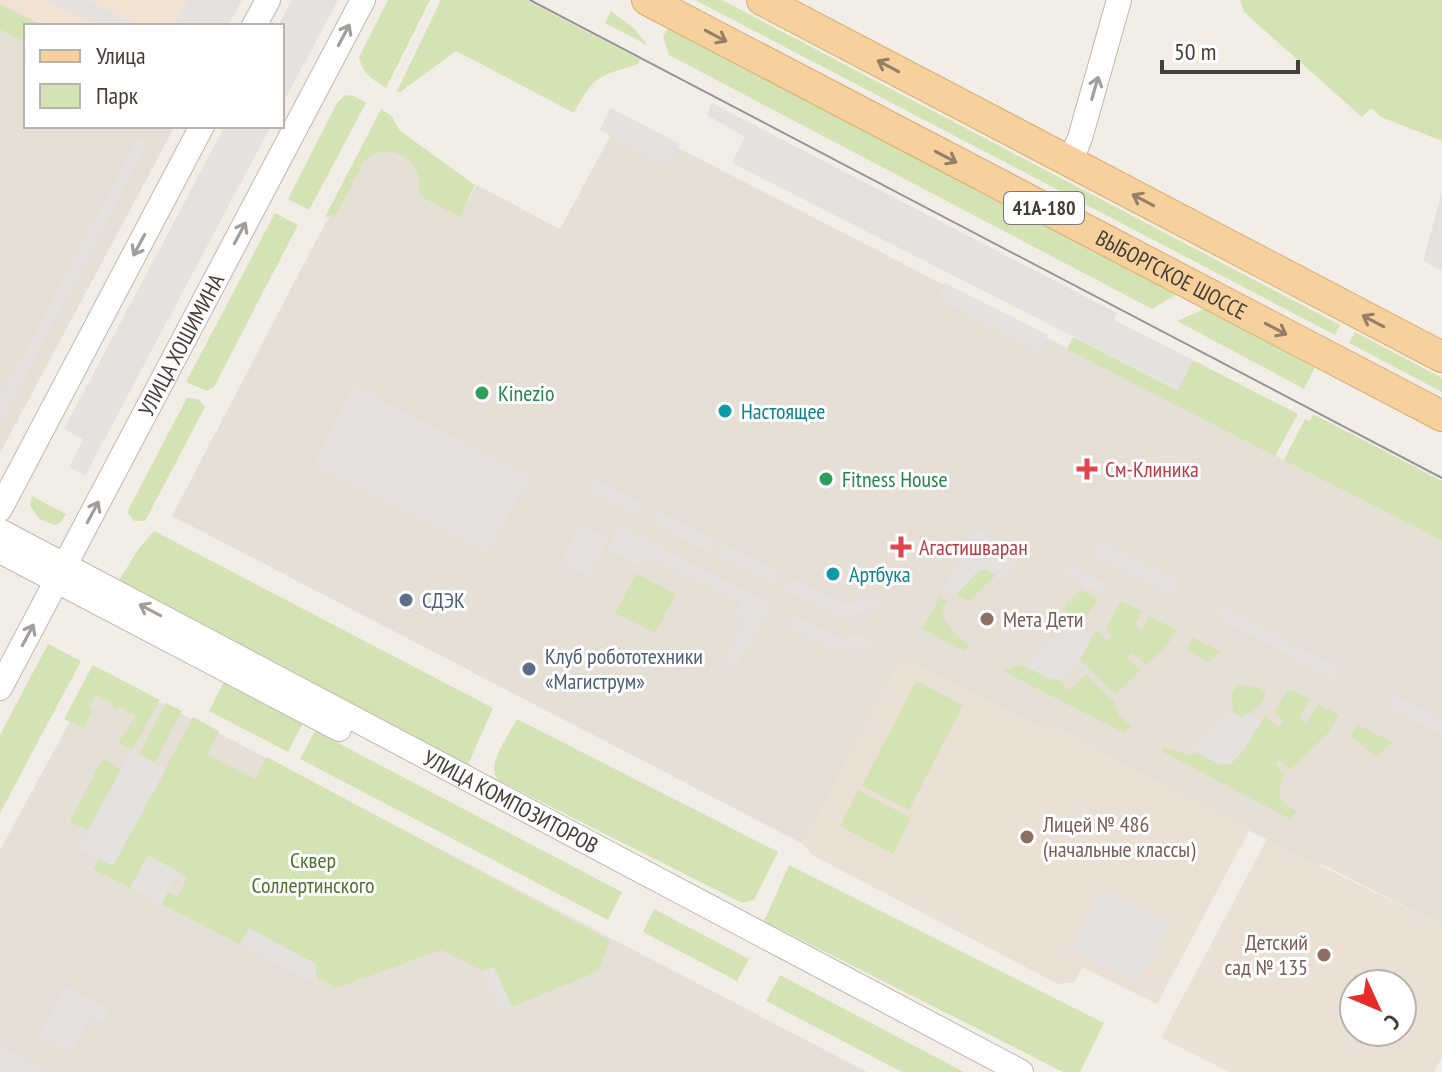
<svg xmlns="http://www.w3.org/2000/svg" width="1442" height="1072" font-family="'PT Sans Narrow',sans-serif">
<rect width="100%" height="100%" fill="#f2eee7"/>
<g fill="#e6dfd6">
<polygon points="0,30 26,43 26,126 175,126 0,453"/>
<polygon points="620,118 1442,541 1442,926 1326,866 1307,861 1055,728 1037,728 912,662 897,666 803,844 172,516 318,237 377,132 432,162 417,193 460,215 477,185 560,229"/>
<polygon points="98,670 867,1072 0,1072 0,850"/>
</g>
<polygon fill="#f2e2d4" points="0,0 188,0 174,26 26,26 26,43 0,30"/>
<g fill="#eae0d3" fill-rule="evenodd">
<polygon points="913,662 1036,728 1054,728 1250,829 1157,1004 1082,967 1075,982 1058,984 812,855 803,844 897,665"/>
<path d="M1267,839L1442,926V1057L1434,1072H1229L1161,1038ZM1354,984H1402V1032H1354Z"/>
</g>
<g fill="#d4e3b4">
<path d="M388,0H430L386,88C372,79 363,74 359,57Z"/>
<path d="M441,0H526L641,60L636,65C596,77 594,76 574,113L456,51L400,92L397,91Z"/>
<polygon points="695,0 722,0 1340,325 1335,335"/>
<polygon points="1240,0 1442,0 1442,141 1381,117 1371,108 1362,117 1244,12"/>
<polygon points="0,4 44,26 26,26 26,43 0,30"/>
<polygon points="611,11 636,30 647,45 605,23"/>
<polygon points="668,27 1177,294 1152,309 669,55 663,37"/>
<polygon points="345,95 354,96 366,103 309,210 288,199 337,103"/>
<path d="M381,109L392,116L399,130L475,185L460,217L418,195C427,161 388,137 363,162L336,215L325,217Z"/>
<polygon points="275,213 298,225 214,387 207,391 186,382"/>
<polygon points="1204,309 1315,367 1304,389 1177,321"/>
<polygon points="1355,332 1442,378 1442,392 1349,343"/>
<polygon points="1073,337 1177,390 1193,360 1298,414 1275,456 1067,349"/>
<polygon points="187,398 198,399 205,407 145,521 134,521 127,512"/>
<polygon points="1313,414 1442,481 1442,541 1284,460 1305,419 1310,421"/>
<polygon points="32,496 66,514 61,522 55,525 39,519 30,505"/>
<polygon points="154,531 493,708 467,767 119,580 140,547"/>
<polygon points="985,569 996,575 970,601 956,595 978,571"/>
<polygon points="636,574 676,594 655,633 615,613"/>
<polygon points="1080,590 1097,597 1096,602 1078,630 1066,629 1065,605"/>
<polygon points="940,597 947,601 941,614 952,631 969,645 964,651 922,629"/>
<polygon points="1121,601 1142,611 1136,624 1142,630 1149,616 1177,630 1168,644 1146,665 1132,652 1127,657 1141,670 1115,695 1080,659 1096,630 1107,641 1113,636 1106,629"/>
<polygon points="1193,637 1221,652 1208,662 1186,650"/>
<polygon points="48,644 81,661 0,813 0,735"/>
<polygon points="93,665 160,700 132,750 118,743 136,716 119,707 116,710 112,707 113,704 96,695 89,707 93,709 83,728 64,719"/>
<polygon points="1015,666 1025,666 1050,679 1060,680 1069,691 1086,674 1114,702 1119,715 1131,726 1124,733 1003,671"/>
<polygon points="916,681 963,705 909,810 862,786"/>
<polygon points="224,682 303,723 288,752 209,711"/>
<polygon points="1237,685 1259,687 1266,693 1259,706 1241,717 1233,713 1231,694"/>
<polygon points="1291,690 1310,699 1300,717 1306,724 1318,704 1339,715 1328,733 1290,770 1280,760 1275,764 1285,774 1282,778 1279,798 1296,812 1290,819 1161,751 1165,747 1190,755 1198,753 1217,763 1243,751 1265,715 1278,727 1283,722 1274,713 1287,691"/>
<polygon points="166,703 182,711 155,763 139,754"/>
<polygon points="193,717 219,731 208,755 255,779 267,757 610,941 598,971 512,1007 494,967 483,971 441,950 336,988 316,977 316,964 249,929 240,944 161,904 168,892 177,896 188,877 148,856 130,888 93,869 99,859 113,866"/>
<path d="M517,719L778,852L754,900L742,903L498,780C485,765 509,735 517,719Z"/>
<polygon points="1358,725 1392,742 1377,758 1351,736"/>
<polygon points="315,731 622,892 608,920 300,759"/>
<polygon points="102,759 121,769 88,830 70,822"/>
<polygon points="858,790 911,818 893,854 840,826"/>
<polygon points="789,865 1104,1023 1080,1072 1063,1072 764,921"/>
<polygon points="654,909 749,959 737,981 643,932"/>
<polygon points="780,975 964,1072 902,1072 766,1001"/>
</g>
<g fill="#e4e1df">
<polygon points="47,0 87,0 139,26 99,26"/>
<polygon points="188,0 242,0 228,26 174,26"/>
<polygon points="292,0 338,0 282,105 282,26 278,26"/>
<polygon points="712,103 1117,313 1114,320 1193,360 1178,390 732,163 745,137 707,115"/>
<polygon points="611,108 680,144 668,167 599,130"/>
<polygon points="225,126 271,126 85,476 69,467 83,439 64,429"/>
<polygon points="138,138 148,143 0,424 0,399"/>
<polygon points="1442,192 1442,271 1423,261"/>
<polygon points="945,283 1048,335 1039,352 937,299"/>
<polygon points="353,385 529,477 488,552 313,465"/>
<polygon points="592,478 644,505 639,515 587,489"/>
<polygon points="658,511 715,540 709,552 652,523"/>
<polygon points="580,524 608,539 588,577 560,562"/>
<polygon points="620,526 771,604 737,667 725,661 744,623 733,616 741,602 650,557 637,564 608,550"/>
<polygon points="974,531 980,531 1021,552 1007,576 1001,578 985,569 978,571 956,595 944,589"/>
<polygon points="1101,542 1177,581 1171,594 1094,555"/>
<polygon points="724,544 781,573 775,584 718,556"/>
<polygon points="1066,565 1106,583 1108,586 1104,592 1080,584 1068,574 1064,568"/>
<polygon points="788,577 846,605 876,595 879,607 845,618 782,589"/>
<polygon points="1222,606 1339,668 1333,679 1216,617"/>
<polygon points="792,614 843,639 869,633 872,646 840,651 786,625"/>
<polygon points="1062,628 1081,630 1092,637 1076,667 1062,681 1050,679 1025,666"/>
<polygon points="1393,695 1442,720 1442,735 1387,706"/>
<polygon points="1230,712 1241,717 1248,714 1261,722 1243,751 1230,765 1217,763 1192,750"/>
<polygon points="132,750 166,769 113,866 78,849"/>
<polygon points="148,855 179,872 161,904 130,888"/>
<polygon points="1100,889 1171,924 1140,985 1069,950"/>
<polygon points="249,928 316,964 317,985 240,944"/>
<polygon points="494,967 512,1007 505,1009 498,1006 483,971"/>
<polygon points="65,986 109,1009 103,1021 91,1016 72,1053 39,1035"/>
<polygon points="0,1046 4,1048 48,1072 0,1072"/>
</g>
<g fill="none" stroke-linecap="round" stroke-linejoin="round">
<g stroke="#c0b7ae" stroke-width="26">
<g id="minor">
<polyline points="254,26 268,0"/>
<polyline points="1070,162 1080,138 1119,0"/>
<polyline points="0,509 202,126"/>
<path id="s1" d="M0,531L1021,1072"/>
<polyline points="0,551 339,729"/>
<path id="s2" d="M0,688L363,0"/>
</g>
</g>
<g stroke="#d9ac6e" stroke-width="32">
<g id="major">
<path id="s3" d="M647,0L1442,416"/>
<polyline points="762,0 1442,357"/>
</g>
</g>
<use href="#minor" stroke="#fff" stroke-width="24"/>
<use href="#major" stroke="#f6d19d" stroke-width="30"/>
<polyline stroke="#969696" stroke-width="2" points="530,0 1442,478"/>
</g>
<defs><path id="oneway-shaft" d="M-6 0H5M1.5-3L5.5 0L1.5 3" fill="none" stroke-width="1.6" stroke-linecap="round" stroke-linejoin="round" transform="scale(2)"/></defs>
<g stroke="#a29e9b">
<use href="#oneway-shaft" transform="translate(344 35) rotate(-62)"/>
<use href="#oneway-shaft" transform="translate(1095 88) rotate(-74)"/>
<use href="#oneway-shaft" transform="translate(240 233) rotate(-62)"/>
<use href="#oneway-shaft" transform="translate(139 245) rotate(118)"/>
<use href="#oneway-shaft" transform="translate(93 512) rotate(-62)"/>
<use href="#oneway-shaft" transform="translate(150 610) rotate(-152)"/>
<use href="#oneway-shaft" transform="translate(28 635) rotate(-62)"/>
</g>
<g stroke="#958065">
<use href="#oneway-shaft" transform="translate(716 36) rotate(28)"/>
<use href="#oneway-shaft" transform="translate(888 66) rotate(-152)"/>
<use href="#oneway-shaft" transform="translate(946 157) rotate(28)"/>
<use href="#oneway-shaft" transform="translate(1143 200) rotate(-152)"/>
<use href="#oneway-shaft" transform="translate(1373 321) rotate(-152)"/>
<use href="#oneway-shaft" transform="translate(1276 329) rotate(28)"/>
</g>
<g fill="#2e9e5b" stroke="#fff" stroke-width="3">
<circle cx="482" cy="393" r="8"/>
<circle cx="826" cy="479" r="8"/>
</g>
<g fill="#0f9aa8" stroke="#fff" stroke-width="3">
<circle cx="725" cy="411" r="8"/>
<circle cx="833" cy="574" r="8"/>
</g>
<g fill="#e0444e" stroke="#fff" stroke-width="3">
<path d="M1083 457h8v8h8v8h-8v8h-8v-8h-8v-8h8z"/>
<path d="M897 535h8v8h8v8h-8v8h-8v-8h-8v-8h8z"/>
</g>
<g fill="#5c6f8a" stroke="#fff" stroke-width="3">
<circle cx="406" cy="600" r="8"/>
<circle cx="529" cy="669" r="8"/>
</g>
<g fill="#8d6e63" stroke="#fff" stroke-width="3">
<circle cx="987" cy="619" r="8"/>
<circle cx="1027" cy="837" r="8"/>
<circle cx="1324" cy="955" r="8"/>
</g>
<g text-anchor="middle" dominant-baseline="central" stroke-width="6" stroke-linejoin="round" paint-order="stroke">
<rect fill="#fff" stroke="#7d7873" stroke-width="2" x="1004" y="192" width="80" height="32" rx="6"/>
<g font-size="20" font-weight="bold" fill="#453e37">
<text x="1044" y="208">41А-180</text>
</g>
<g font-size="22" fill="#453e37" stroke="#fff">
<text stroke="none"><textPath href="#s3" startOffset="592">ВЫБОРГСКОЕ ШОССЕ</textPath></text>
<text stroke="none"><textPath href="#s2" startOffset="388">УЛИЦА ХОШИМИНА</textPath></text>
<text stroke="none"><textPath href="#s1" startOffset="578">УЛИЦА КОМПОЗИТОРОВ</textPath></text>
</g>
<g font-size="22" fill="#27864d" stroke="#fff" text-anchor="start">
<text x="498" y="393">Kinezio</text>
<text x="842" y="479">Fitness House</text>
</g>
<g font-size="22" fill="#0d838f" stroke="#fff" text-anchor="start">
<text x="741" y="411">Настоящее</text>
<text x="849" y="574">Артбука</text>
</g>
<g font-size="22" fill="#be3a42" stroke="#fff" text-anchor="start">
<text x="1105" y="469">См-Клиника</text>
<text x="919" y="547">Агастишваран</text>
</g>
<g font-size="22" fill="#4e5e75" stroke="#fff" text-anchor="start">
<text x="422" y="600">СДЭК</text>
<text x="545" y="656">Клуб робототехники<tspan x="545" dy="25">«Магиструм»</tspan></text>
</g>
<g font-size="22" fill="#785e54" stroke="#fff" text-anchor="start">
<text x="1003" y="619">Мета Дети</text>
<text x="1043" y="824">Лицей № 486<tspan x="1043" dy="25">(начальные классы)</tspan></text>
<text x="1308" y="942" text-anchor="end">Детский<tspan x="1308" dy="25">сад № 135</tspan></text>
</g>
<g font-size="22" fill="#51722f" stroke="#fff">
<text x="313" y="860">Сквер<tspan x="313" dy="25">Соллертинского</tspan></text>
</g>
</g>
<rect x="24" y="24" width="260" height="104" fill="#ffffff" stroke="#b5b2af" stroke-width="2"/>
<rect x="40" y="50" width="40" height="12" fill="#f6d19d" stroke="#b5b2af" stroke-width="2"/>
<text x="96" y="64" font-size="24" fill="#453e37">Улица</text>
<rect x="40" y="84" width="40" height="24" fill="#d4e3b4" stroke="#b5b2af" stroke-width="2"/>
<text x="96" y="104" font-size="24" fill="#453e37">Парк</text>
<g transform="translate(1378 1008) rotate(134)"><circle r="38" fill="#ffffff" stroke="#b5b2af" stroke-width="2"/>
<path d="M0-6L14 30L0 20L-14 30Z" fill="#e82d29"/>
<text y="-12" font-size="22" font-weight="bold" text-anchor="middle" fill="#453e37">С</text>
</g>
<path d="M1162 60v12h136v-12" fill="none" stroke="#453e37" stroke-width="4"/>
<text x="1174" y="60" font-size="24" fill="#453e37" stroke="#ffffff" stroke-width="6" paint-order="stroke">50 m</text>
</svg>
